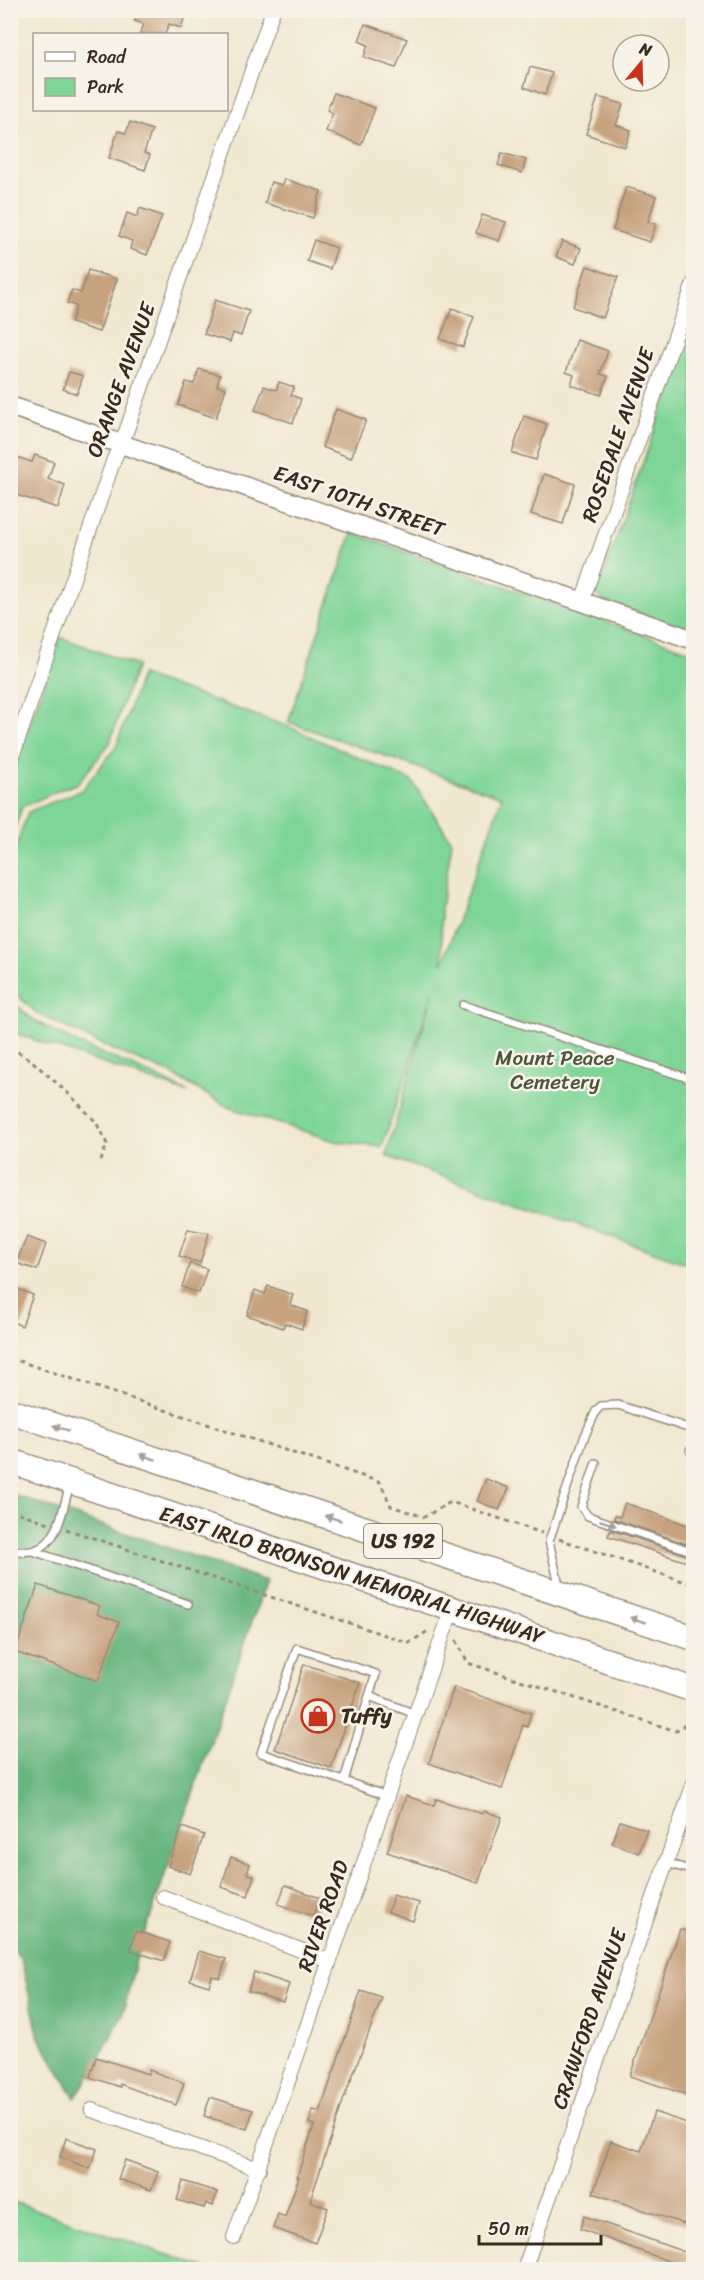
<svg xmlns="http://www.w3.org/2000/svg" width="704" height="2280" font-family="Sriracha,sans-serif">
<rect width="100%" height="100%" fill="#f7f3e8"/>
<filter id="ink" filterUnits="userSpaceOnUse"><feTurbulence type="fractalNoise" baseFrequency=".0167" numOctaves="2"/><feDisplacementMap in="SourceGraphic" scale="12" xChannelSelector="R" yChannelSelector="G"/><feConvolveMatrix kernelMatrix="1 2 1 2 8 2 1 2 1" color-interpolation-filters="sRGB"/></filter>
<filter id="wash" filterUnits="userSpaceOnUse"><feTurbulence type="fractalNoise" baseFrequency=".008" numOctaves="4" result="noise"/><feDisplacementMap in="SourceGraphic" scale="24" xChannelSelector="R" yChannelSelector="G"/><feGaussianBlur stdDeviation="1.35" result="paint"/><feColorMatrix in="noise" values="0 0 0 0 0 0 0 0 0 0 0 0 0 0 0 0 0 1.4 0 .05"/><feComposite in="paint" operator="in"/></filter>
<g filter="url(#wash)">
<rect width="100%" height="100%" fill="#f1e8d1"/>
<g fill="#7fd598" stroke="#5d805b" stroke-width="1.5">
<polygon points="693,322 693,631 605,602 596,595"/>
<polygon points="352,533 693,652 693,1266 386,1156 433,993 382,1147 338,1142 230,1108 170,1073 111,1049 38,1014 11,990 11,861 28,812 82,790 116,747 141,675 289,727 412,781 452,842 441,907 442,964 502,797 288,722"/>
<polygon points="60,637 137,666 122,704 110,743 78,783 59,790 22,807 11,840 11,779"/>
<path d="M11,1000C19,1007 27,1016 36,1021C83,1051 140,1065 188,1093L11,1032Z"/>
<polygon points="11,2201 209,2269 11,2269"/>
</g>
<polygon fill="#67b680" stroke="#51704f" stroke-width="1.5" points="11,1494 266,1581 137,1956 123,2014 92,2071 75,2098 39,2038 21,1959 11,1946"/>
<g id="blocks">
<g fill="#c7a27e">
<polygon points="136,10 187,10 181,28 169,24 165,34 140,34 144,24 135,21"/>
<polygon points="365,24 407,39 396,68 364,57 368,45 359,41"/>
<polygon points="530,67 552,73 545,95 524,87"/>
<polygon points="334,93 375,108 361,145 326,131 333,113 327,110"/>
<polygon points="598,97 623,104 616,125 631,130 625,147 586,134"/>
<polygon points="130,122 152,130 144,153 150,155 145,170 109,158 118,131 126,133"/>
<polygon points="502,153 526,160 522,173 498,165"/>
<polygon points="284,179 321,191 313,218 265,203 271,182 282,185"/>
<polygon points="626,187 656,196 648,222 656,224 650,242 613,230"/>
<polygon points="140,208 162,216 147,255 130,249 132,241 119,236 127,213 137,217"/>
<polygon points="482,215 506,222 499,241 476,233"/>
<polygon points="314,240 337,248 330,269 307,261"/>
<polygon points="562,241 581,248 575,264 556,257"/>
<polygon points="587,266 618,277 603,318 573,307"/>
<polygon points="88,270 117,279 99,332 71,323 76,306 67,303 72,290 81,293"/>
<polygon points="215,300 249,311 241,336 233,333 230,342 204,334"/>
<polygon points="452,308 474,317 463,347 440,339"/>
<polygon points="577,340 608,351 600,374 608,376 601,395 571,385 574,375 566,372"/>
<polygon points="199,369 220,375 217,386 226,388 216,418 178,405 186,382 194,384"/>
<polygon points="69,372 83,376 77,394 63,389"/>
<polygon points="279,382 294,387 291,395 301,399 293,423 255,410 264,386 276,390"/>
<polygon points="336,409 366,420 351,458 322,447"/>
<polygon points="524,416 547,424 536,460 512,453"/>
<polygon points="10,455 32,462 35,455 54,462 48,479 65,485 58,508 10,493"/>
<polygon points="544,474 575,484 563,524 531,514"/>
<polygon points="188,1229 209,1233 200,1263 179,1256"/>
<polygon points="27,1237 46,1244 37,1270 16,1263"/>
<polygon points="190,1263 207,1269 199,1293 182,1287"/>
<polygon points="10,1286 33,1295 22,1326 10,1321"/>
<polygon points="268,1286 293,1295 290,1305 307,1311 302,1329 285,1323 283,1328 247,1315 255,1290 265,1294"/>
<polygon points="486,1479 509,1488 499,1510 477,1501"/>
<polygon points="625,1503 693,1527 693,1546 614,1519 615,1515 620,1517"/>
<polygon points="611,1530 693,1557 693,1564 608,1536"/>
<polygon points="38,1585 100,1606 97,1614 119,1622 98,1681 15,1652"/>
<polygon points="304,1664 360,1683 331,1768 275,1749"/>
<polygon points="454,1687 531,1713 527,1727 523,1725 502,1789 429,1763"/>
<polygon points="406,1796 434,1805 436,1799 483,1814 484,1811 502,1817 478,1883 387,1852"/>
<polygon points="620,1821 647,1830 639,1853 612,1843"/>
<polygon points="182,1827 204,1835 190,1874 168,1866"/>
<polygon points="231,1857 250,1864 247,1873 254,1876 248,1896 221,1887"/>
<polygon points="285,1885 320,1898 313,1916 278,1904"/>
<polygon points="393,1895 419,1903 413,1921 388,1912"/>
<polygon points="680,1929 693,1933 693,2097 630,2076"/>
<polygon points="136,1931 170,1942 164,1961 130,1950"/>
<polygon points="199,1951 226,1959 220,1978 212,1976 209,1986 190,1980"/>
<polygon points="254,1972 289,1984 283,2002 248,1991"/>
<polygon points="361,1991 382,1998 343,2101 310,2201 328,2208 315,2243 273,2228 278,2214 285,2217 299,2177 297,2177 314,2125 309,2123 313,2110 320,2112"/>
<polygon points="96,2057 148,2074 149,2070 184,2083 176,2105 120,2084 120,2087 90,2077"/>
<polygon points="210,2097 253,2110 247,2129 204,2116"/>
<polygon points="654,2112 693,2125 693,2227 593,2193 611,2141 641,2151"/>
<polygon points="66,2138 97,2149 90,2169 60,2157"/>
<polygon points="125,2160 158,2172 151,2190 118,2179"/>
<polygon points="183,2181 217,2192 213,2206 206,2203 204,2208 177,2200"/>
<polygon points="584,2216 693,2255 693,2270 580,2229"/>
</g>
</g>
</g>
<g filter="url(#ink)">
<use href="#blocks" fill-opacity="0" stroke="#968978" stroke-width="1.5"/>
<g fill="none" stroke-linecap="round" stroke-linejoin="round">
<g stroke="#968978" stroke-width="10">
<g id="lane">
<polyline points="463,1005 694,1080"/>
<polyline points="690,1450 694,1452"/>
<polyline points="596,1463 581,1507 588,1516 694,1552"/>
<path d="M10,1550C18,1551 28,1553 35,1550C60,1542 63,1506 70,1484"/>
<polyline points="33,1551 188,1604"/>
<polyline points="560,1589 549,1541 584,1438 596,1411 601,1406 618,1405 694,1430"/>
<polyline points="369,1696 344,1781 261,1753 297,1648 376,1674 369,1696 415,1714"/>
<polyline points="344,1781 387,1796"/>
<polyline points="666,1863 694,1871"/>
</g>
</g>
<g stroke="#968978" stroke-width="16">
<g id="street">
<polyline points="582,601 694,283"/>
<polyline points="10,763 114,459 126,432 273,10"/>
<polyline points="163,1897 329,1961"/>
<polyline points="92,2110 259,2169"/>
<polyline points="234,2237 452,1609"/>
<polyline points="524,2270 694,1783"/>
</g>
</g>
<g stroke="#968978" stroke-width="21">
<polyline id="secondary" points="10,406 694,640"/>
</g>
<g stroke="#968978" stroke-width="27">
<g id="highway">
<polyline points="10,1411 694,1638"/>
<polyline points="10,1461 694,1690"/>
</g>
</g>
<g stroke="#968978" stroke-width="3" stroke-dasharray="4.5 4.5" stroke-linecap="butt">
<polyline points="10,1047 32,1061 72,1097 96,1122 107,1144 101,1161"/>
<polyline points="10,1358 380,1482 391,1506 424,1517 451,1502 542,1533"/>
<polyline points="10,1510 49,1523"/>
<polyline points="66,1529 409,1643 428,1631"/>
<polyline points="559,1539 694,1585"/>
<polyline points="456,1640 468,1663 676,1731 694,1719"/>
</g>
<use href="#lane" stroke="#fff" stroke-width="7"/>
<use href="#street" stroke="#fff" stroke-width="14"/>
<use href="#secondary" stroke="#fff" stroke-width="18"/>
<use href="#highway" stroke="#fff" stroke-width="24"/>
</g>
<defs><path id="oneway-solid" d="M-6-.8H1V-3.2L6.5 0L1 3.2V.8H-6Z" transform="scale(1.5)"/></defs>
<g fill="#a79f9a">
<use href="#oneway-solid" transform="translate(61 1428) rotate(-162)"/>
<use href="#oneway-solid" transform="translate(148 1457) rotate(-161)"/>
<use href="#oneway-solid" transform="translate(333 1518) rotate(-162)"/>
<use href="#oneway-solid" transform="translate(608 1523) rotate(19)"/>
<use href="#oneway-solid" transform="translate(638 1620) rotate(-162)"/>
</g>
</g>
<defs>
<g id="shop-ring" transform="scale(1.725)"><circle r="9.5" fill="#f7f3e8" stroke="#c8321e" stroke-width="1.5"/><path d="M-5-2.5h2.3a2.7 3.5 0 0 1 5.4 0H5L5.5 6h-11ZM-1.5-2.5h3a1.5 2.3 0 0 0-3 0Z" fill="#c8321e"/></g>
</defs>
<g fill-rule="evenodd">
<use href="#shop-ring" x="318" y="1716"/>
</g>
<g text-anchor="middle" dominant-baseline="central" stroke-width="5" stroke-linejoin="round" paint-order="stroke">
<rect fill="#f7f3e8" stroke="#73665b" stroke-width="1.5" x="364" y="1524" width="78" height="34" rx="4.5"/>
<g font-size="20" font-weight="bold" fill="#3b2a1e">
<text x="403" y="1541">US 192</text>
</g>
<g font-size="21" fill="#3b2a1e" stroke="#f7f3e8">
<text transform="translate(121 380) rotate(-70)">ORANGE AVENUE</text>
<text transform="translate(618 435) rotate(-71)">ROSEDALE AVENUE</text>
<text transform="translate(359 501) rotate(19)">EAST 10TH STREET</text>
<text transform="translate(352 1575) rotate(18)">EAST IRLO BRONSON MEMORIAL HIGHWAY</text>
<text transform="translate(323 1916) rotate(-71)">RIVER ROAD</text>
<text transform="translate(589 2019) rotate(-71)">CRAWFORD AVENUE</text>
</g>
<g font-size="21" fill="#4c553c" stroke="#f7f3e8">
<text x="555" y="1058">Mount Peace<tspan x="555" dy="24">Cemetery</tspan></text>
</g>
<g font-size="21" font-weight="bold" fill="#3b2a1e" stroke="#f7f3e8" text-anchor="start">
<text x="341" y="1716">Tuffy</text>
</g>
</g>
<rect width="704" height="2280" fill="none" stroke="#f7f3e8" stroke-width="36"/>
<rect x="33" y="33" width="195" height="78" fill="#f7f3e8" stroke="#aca397" stroke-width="1.5"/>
<rect x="45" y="52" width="30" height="9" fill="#ffffff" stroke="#aca397" stroke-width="1.5"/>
<text x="87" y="63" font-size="18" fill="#3b2a1e">Road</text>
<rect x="45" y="78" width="30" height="18" fill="#7fd598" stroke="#aca397" stroke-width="1.5"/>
<text x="87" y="93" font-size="18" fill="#3b2a1e">Park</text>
<g transform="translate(641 63) rotate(19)"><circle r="28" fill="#f7f3e8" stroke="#aca397" stroke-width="1.5"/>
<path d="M0-4.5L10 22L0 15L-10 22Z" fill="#c8321e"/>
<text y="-9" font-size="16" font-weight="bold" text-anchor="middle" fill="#3b2a1e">N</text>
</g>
<path d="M479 2235v9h122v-9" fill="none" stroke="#3b2a1e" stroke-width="3"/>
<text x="488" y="2235" font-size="18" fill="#3b2a1e" stroke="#f7f3e8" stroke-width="4.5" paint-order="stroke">50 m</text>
</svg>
